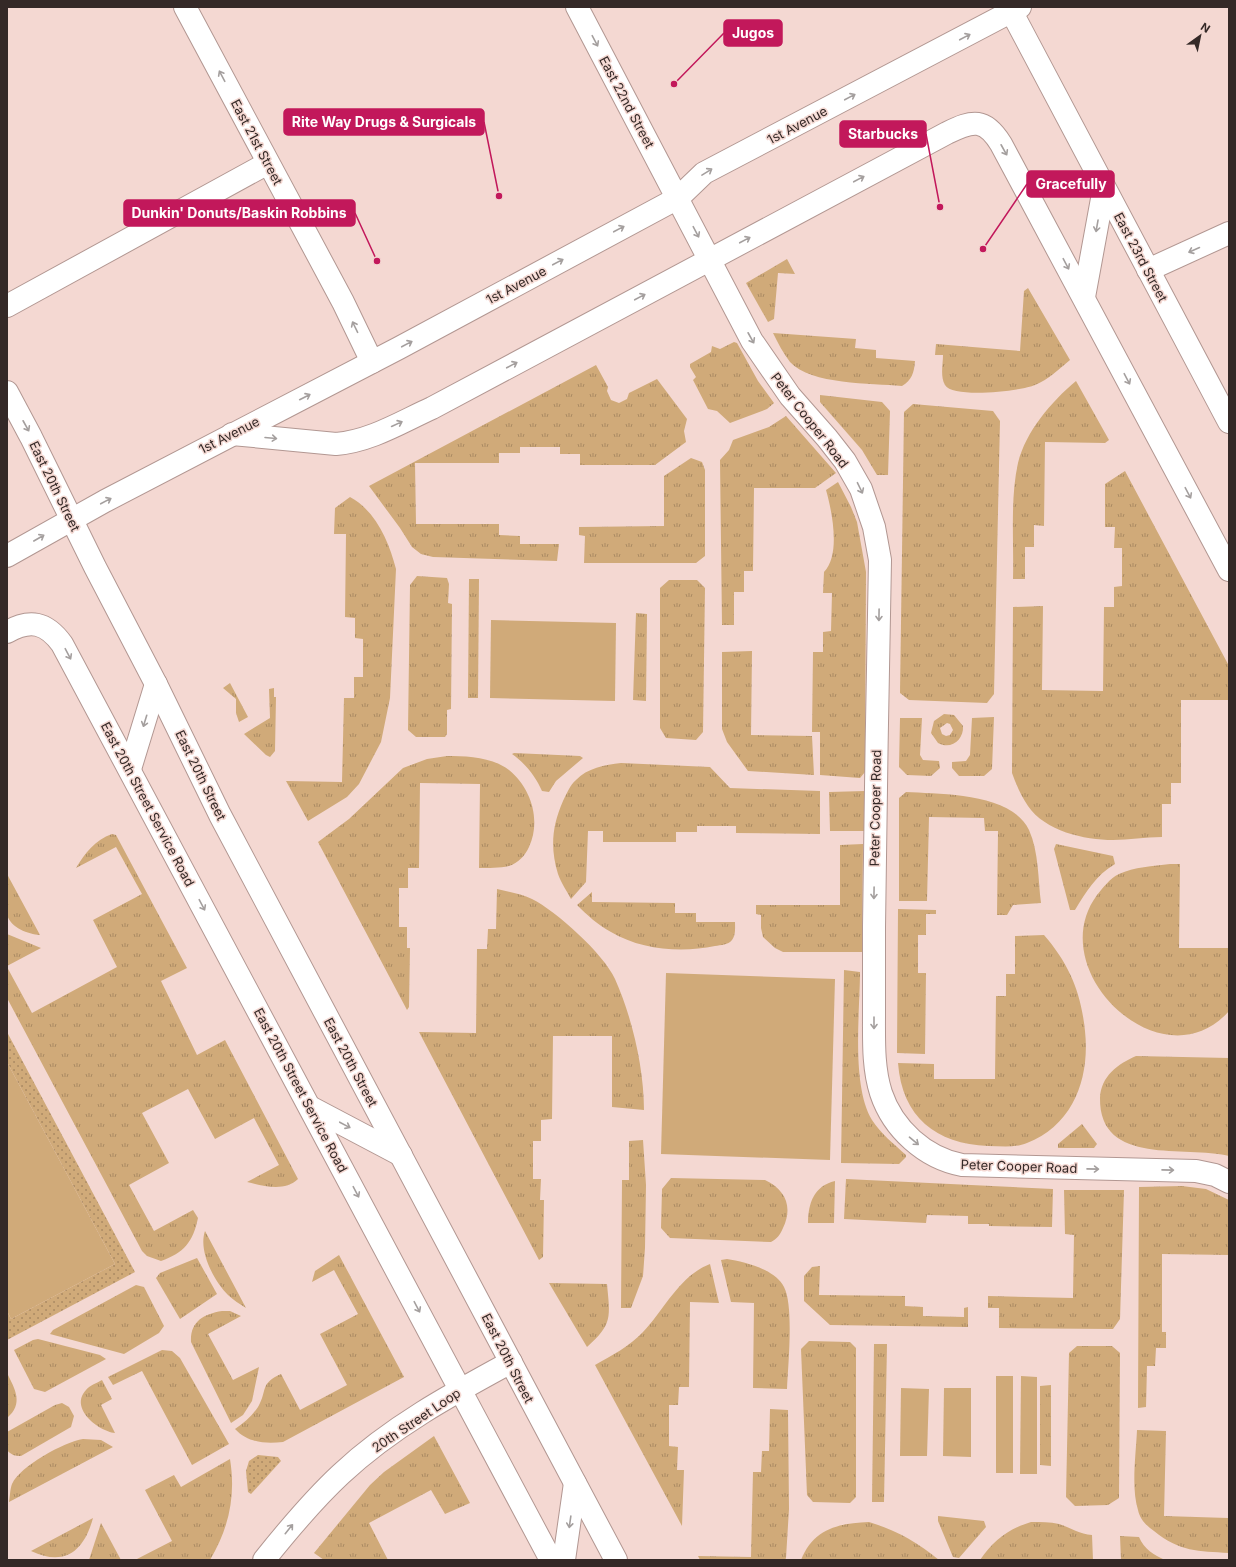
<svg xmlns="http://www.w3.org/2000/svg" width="1236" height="1567" font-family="Inter,sans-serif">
<defs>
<pattern id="grass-tufts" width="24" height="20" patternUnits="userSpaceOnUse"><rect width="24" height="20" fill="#d0aa79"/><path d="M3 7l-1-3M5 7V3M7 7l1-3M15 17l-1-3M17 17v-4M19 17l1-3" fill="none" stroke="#aa8a63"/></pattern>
<pattern id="garden-dots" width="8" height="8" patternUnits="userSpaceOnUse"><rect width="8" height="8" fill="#d0aa79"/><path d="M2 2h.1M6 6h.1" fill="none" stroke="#aa8a63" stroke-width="1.8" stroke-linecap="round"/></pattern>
</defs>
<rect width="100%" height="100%" fill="#f4d8d2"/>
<g fill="url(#grass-tufts)" fill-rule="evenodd">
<polygon points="787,259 795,274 778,273 774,319 768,322 746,283"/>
<path d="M1028,288L1070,360C1059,369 1048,380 1035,385C1021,391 953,399 945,385C940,377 943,364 943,355H935L936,344L1020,351L1024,291Z"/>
<path d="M773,333L856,339L855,348L876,350V358L915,361C914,373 912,380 902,386C871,383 811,385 790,362C783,353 778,343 773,333Z"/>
<polygon points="734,342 737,343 758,381 774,403 767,409 730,423 717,411 708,409 693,380 696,377 690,367 690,364 711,352 712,346 720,349"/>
<polygon points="596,365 608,387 607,391 611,400 619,403 627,399 629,393 657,379 687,419 684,431 686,442 655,465 580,465 580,454 560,454 560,447 520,447 520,453 499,453 499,463 415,463 416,524 499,524 499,535 520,536 520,544 559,544 557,561 433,557 421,554 412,547 400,528 369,486"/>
<path d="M1076,381L1109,440L1105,443L1045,442L1044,526L1034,525V547H1025V579H1013C1014,542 1010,498 1018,463C1026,431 1051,402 1076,381Z"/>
<polygon points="820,395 882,402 890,411 888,475 877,475 862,450 820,402"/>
<polygon points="913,404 993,411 1000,421 994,694 987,703 909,700 900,693 904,412"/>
<polygon points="786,416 836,473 815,488 754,488 753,571 744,571 744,592 734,592 734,625 722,625 720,460 729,450 733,440 769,427"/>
<polygon points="691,458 702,462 705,470 705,556 696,563 584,563 585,536 579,535 579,527 664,526 664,476"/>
<path d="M1125,471L1229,666V700H1181V783H1171V804H1162V837C1145,837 1129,840 1113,840C1084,840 1045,831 1028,806C1021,796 1016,784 1012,773L1013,607L1043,606L1042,690L1103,691L1104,607H1114V587L1122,586V548H1114L1115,527H1105V484Z"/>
<path d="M838,482L851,507L857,522L866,572L865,772L860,778L820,775V732H812L813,652H823V632L831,631L832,593H823L824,572C841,555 832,511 826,490Z"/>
<path d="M350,497C376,511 389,542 396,569L390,698L381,742L359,784L347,797L308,821L286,781L342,782L344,698H354V677H363V639L355,638V618L345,617L346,534H334L335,508Z"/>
<polygon points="417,576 447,578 449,584 448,603 452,604 451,709 447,710 447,734 445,737 416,737 408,730 410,585"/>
<polygon points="469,579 479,579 478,698 468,698"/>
<polygon points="669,580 697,580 705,588 703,732 696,740 666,738 660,728 660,588"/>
<polygon points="636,613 647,614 646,701 633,700"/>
<polygon points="752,651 751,735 812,736 814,775 748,771 727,742 722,729 722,652"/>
<polygon points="230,683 248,717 239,722 236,713 236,699 223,688"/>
<polygon points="274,688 274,697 276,697 275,751 270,757 266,755 244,734 270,718 269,689"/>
<path d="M944,714L954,715L963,726C964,740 951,750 938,743L931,733L934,721ZM947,723L950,724L953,730L950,735L946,736L942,734L940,728Z"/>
<polygon points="994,717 992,769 984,776 959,776 952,768 952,762 966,761 970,755 972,718"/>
<polygon points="900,718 922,718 920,755 923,760 939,761 940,768 931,776 907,775 899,767"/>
<path d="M514,753L580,756L583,758L556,781L549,792L542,791C536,777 525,763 512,754Z"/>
<path d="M447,756C467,756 492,757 509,770C532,789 541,821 529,847C525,856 518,863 509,866C500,868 488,868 479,868L480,784L420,783L419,868H408V888H399V927H407V948H410L409,1007L407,1010L318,842L349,819L403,768L427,759Z"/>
<path d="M621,763L710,767L730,788L820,791V834L736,833V826H697V832H676V842H603V831H588L586,882L571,899C567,891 561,883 558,874C550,848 552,826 563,801C567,793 570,785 576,780C587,768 605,765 621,763Z"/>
<polygon points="865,791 866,831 830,831 829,792"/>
<path d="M906,792C941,794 1012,793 1029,830C1039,852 1038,880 1041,903L1013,905L1007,915H997L998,831H985L984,818L929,817L927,901H899V798Z"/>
<path d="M112,834L116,835L187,968L161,981L197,1055L225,1040L298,1179C285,1192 263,1186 247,1182L279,1165L254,1118L215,1139L188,1089L142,1113L169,1163L129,1185L154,1231L193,1210L198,1218C193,1242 184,1253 161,1261L147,1256L142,1251L7,998V967L32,1013L117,967L93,920L142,894L116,847L76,868C85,853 95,840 112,834Z"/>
<polygon points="863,844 862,952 783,952 775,948 763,937 761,928 761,915 756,914 756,905 840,905 840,845"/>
<path d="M1056,844L1113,856L1115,864C1096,875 1086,892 1075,910H1070L1054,849Z"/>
<path d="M1170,864H1180L1179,948H1229V1011C1163,1086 1041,971 1097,895C1103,888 1110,878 1119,874C1134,867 1153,866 1170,864Z"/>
<path d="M7,874L40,935C28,934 11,928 7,915C4,905 7,885 7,874Z"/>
<path d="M497,889C509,892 521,894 532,899C556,911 604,954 615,979C632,1017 644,1068 644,1110L612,1107V1036H553L552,1119L541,1120V1141H533V1179H541L540,1200H544L543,1257L539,1260L419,1032L476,1033L477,949H487L488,929H496Z"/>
<path d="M592,892V902L675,903V913H696V922H735C735,927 736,935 732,940C728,945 721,945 715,946C682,953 641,950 611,932C598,925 587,915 577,905Z"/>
<polygon points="898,909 936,910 936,914 926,914 926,935 918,935 918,973 926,973 925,1054 897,1053"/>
<polygon points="7,934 41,948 7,966"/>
<path d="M1044,935C1069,964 1081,992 1085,1031C1090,1077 1074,1125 1027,1143C1015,1148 1001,1146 988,1146C936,1144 902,1117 898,1063L934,1064V1079H995L996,996H1006V974H1015V936Z"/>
<path d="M844,970L860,972C860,1012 851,1085 872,1120C881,1134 894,1144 906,1155V1157L899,1164L841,1163Z"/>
<path d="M1136,1056L1229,1058V1156C1186,1145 1099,1167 1100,1098C1101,1076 1118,1064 1136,1056Z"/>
<polygon points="1082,1124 1097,1144 1094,1148 1058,1148 1058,1144"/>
<polygon points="643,1140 646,1185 645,1248 643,1276 631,1308 621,1308 622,1180 629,1180 629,1141"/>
<path d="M671,1178L765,1180C786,1190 793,1207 783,1228C780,1235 777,1239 771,1242L670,1238L661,1228L662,1189Z"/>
<polygon points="846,1179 1053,1189 1052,1227 989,1226 989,1224 968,1224 968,1216 927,1215 926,1223 844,1219"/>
<path d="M835,1181L834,1223H808C808,1203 814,1186 835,1181Z"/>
<polygon points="1182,1186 1206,1189 1229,1200 1229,1255 1162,1254 1162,1332 1166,1332 1166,1348 1156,1348 1155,1366 1147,1366 1146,1407 1138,1408 1139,1187"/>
<polygon points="1064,1190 1124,1190 1120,1319 1113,1329 999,1328 999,1308 988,1308 988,1296 1073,1298 1074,1235 1065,1234"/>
<path d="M205,1231L246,1308C240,1304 233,1300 228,1295C214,1281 198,1251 205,1231Z"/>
<path d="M339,1255L404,1377L283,1442C266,1444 248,1443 235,1429C244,1423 252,1416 258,1407C268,1390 259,1384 281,1374L300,1410L347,1385L320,1334L358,1314L334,1270L312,1282L315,1271Z"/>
<polygon points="197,1258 217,1294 180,1319 156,1278 160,1273"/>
<path d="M727,1259C745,1262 775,1269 784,1287C794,1306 788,1365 787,1389L753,1388L754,1303L731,1302L721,1260Z"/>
<path d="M710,1264L719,1303L690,1302L689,1387H679L678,1405H669V1446L678,1447L677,1470H684L682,1526L595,1365C611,1356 630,1346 643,1332C665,1309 679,1276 710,1264Z"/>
<polygon points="820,1266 819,1295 905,1296 905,1306 923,1307 923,1316 964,1317 964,1308 968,1307 968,1327 830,1325 804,1301 804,1276 812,1267"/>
<path d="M549,1283L607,1284C610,1317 613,1324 587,1347Z"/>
<polygon points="136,1285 144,1287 164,1326 159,1333 124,1354 50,1334 53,1330"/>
<path d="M222,1311H230L241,1316L208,1334L233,1380L259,1367L252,1401L243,1415L231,1423L191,1342C190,1322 203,1314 222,1311Z"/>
<polygon points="38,1339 100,1355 106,1359 45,1392 34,1389 14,1350 33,1340"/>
<polygon points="809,1341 850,1342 856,1348 856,1497 850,1503 813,1502 807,1495 801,1349"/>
<polygon points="874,1344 887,1344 884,1502 872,1502"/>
<polygon points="1077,1346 1112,1346 1120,1353 1119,1498 1108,1505 1075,1506 1066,1497 1069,1353"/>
<polygon points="162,1350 172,1351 180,1358 229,1444 192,1465 142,1371 113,1385 108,1377"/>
<path d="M7,1373C15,1389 24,1404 7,1418Z"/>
<path d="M102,1380L112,1399L101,1405L115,1433C98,1431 69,1408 86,1390C90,1385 97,1383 102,1380Z"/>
<polygon points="1051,1385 1051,1466 1040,1465 1040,1386"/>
<path d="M62,1403L69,1407L74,1416L71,1427L21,1456C15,1456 11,1455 7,1450V1432L55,1405Z"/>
<polygon points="770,1409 788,1410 789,1509 786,1558 785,1560 700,1560 698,1556 751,1557 753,1472 761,1472 762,1451 769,1451"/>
<path d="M1137,1430L1166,1431L1164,1516L1228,1518L1229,1467V1553C1198,1551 1180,1552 1154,1531C1147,1526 1140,1520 1138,1510C1131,1488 1136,1454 1137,1430Z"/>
<polygon points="434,1436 470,1503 445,1514 431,1490 369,1523 388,1560 324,1560 314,1553 370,1485 384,1472"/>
<path d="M83,1439L101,1440L113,1447L9,1502C10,1497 10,1489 12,1484C20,1466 64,1442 83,1439Z"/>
<path d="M230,1459C236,1496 229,1528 210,1560H135L172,1541L145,1490L174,1475L181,1487Z"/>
<polygon points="938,1516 984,1521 986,1527 959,1558 953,1557 938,1521"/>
<path d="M93,1518C84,1551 65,1567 31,1551Z"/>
<path d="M869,1522C896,1530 917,1542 939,1560H801C813,1529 839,1523 869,1522Z"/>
<path d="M1031,1522C1041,1522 1050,1522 1059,1524C1071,1528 1080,1534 1092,1535L1093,1560H980C994,1540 1008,1529 1031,1522Z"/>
<polygon points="101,1523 121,1560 89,1560"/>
<path d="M1120,1536L1139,1537C1144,1549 1154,1555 1165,1560H1121Z"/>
</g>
<g fill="#d0aa79">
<polygon points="491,620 616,623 615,701 490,698"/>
<polygon points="666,973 835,979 830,1160 661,1154"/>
<polygon points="7,1062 115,1264 11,1319 7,1311"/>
<rect x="996" y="1376" width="17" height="97"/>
<polygon points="1021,1376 1037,1377 1037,1474 1020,1474"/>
<polygon points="901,1388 929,1389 927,1456 900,1456"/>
<polygon points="944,1388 971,1388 971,1457 943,1456"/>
</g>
<g fill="url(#garden-dots)">
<polygon points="7,1032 135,1272 7,1340 7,1311 11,1319 115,1264 7,1062"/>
<polygon points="258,1455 278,1457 281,1461 251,1494 248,1492 246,1471 249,1461"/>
</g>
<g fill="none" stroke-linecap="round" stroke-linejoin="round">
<g stroke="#b29792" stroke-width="24">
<g id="minor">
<polyline points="185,7 343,302 372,362"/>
<path d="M577,7L752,341L790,396L827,438L845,461L861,489L874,527L880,560C878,682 875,805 874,927C874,957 874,986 874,1015C874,1041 873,1068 881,1093C893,1129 925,1158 962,1165L1196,1171L1215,1175L1229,1182"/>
<polyline points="1148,270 1229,233"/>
<polyline points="1084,297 1104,188"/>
<polyline points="7,306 268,163"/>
<polyline points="7,392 31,437 95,567 156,684 220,815 616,1560"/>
<path d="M232,434L336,444C371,441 401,422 432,408L947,133C973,120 985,118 1001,144L1229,570"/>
<path d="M7,632C30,619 46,622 62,644L551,1560"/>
<polyline points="130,769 156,684"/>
<polyline points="310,1107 401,1155"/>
<path d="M264,1560C288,1530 313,1500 341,1474C391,1427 452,1394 511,1362"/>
<polyline points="564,1560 575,1483"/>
</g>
</g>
<g stroke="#b29792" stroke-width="24">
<g id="major">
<polyline points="1009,7 1229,422"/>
<polyline points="7,556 105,501 399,348 678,198 704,173 1020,7"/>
</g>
</g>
<use href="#minor" stroke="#fff" stroke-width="22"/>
<use href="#major" stroke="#fff" stroke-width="22"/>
</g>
<defs><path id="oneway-shaft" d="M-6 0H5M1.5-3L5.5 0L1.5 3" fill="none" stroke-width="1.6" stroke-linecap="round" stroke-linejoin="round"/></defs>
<g stroke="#a49f9e">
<use href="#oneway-shaft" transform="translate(965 37) rotate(-28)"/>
<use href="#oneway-shaft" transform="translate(595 41) rotate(62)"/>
<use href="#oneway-shaft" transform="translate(222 76) rotate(-118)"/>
<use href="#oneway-shaft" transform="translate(850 97) rotate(-28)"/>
<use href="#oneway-shaft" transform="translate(1004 150) rotate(61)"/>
<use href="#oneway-shaft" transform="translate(707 172) rotate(-32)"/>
<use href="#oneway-shaft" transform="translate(859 179) rotate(-28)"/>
<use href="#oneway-shaft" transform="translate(1097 226) rotate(100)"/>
<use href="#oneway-shaft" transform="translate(619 229) rotate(-28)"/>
<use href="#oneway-shaft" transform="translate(696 232) rotate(62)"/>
<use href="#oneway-shaft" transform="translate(745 240) rotate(-28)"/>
<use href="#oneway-shaft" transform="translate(1194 250) rotate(156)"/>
<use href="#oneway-shaft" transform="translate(558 262) rotate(-28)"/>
<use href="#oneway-shaft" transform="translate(1066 264) rotate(62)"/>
<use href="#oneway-shaft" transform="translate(640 297) rotate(-28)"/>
<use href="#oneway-shaft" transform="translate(355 327) rotate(-116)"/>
<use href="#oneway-shaft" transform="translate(751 338) rotate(61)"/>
<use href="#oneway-shaft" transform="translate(407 344) rotate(-28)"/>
<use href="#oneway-shaft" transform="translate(512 365) rotate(-28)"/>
<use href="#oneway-shaft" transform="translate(1127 379) rotate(62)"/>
<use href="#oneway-shaft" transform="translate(305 397) rotate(-27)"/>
<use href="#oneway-shaft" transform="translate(397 424) rotate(-25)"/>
<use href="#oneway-shaft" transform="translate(26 426) rotate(61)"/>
<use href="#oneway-shaft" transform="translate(271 438) rotate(5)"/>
<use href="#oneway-shaft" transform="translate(860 488) rotate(64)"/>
<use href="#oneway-shaft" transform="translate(1188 493) rotate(62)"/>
<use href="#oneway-shaft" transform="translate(106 501) rotate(-28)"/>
<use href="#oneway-shaft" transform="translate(39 538) rotate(-30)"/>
<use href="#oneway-shaft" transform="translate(879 615) rotate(91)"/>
<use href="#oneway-shaft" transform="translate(68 654) rotate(62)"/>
<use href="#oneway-shaft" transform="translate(145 721) rotate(107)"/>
<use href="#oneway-shaft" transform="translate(874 893) rotate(91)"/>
<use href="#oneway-shaft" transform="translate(202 905) rotate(62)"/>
<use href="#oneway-shaft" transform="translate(874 1023) rotate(90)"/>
<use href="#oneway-shaft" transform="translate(345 1125) rotate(28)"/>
<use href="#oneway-shaft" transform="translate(914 1141) rotate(40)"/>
<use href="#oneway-shaft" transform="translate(1093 1169) rotate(1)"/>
<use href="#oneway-shaft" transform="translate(1168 1170) rotate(1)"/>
<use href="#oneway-shaft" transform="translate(356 1192) rotate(62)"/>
<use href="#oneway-shaft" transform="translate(417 1307) rotate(62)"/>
<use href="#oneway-shaft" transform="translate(570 1522) rotate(98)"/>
<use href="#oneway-shaft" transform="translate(289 1529) rotate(-51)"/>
</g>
<g text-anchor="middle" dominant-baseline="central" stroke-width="3" stroke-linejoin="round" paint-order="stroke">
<g font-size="13" fill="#342927" stroke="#f4d8d2">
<text transform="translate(627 102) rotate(62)">East 22nd Street</text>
<text transform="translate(797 125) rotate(-28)">1st Avenue</text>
<text transform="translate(257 142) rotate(62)">East 21st Street</text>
<text transform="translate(1141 257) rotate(62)">East 23rd Street</text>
<text transform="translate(516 285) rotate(-28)">1st Avenue</text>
<text transform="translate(810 420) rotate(52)">Peter Cooper Road</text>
<text transform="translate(229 435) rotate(-27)">1st Avenue</text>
<text transform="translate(55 486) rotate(64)">East 20th Street</text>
<text transform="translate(201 775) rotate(64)">East 20th Street</text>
<text transform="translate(148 804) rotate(62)">East 20th Street Service Road</text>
<text transform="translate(875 808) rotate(-89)">Peter Cooper Road</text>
<text transform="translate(351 1062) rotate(62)">East 20th Street</text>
<text transform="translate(301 1090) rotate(62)">East 20th Street Service Road</text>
<text transform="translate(1019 1166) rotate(2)">Peter Cooper Road</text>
<text transform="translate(508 1358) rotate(63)">East 20th Street</text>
<text transform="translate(416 1420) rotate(-34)">20th Street Loop</text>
</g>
</g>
<path fill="none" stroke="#c2185b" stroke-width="1.5" d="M674 84L724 33M499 196L484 122M940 207L926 134M983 249L1027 184M377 261L355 213"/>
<g fill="#c2185b" stroke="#f4d8d2" stroke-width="1.5">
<circle cx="674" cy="84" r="4"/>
<circle cx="499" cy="196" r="4"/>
<circle cx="940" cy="207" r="4"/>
<circle cx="983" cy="249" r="4"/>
<circle cx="377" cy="261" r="4"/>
</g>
<g fill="#c2185b" stroke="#c2185b" stroke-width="1.5">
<rect x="724" y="20" width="58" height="26" rx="4"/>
<rect x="284" y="109" width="200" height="26" rx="4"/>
<rect x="840" y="121" width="86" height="26" rx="4"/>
<rect x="1027" y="171" width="87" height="26" rx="4"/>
<rect x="124" y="200" width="231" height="26" rx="4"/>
</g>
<g font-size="14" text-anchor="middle" font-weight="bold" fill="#fff">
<text x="753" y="38">Jugos</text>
<text x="384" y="127">Rite Way Drugs &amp; Surgicals</text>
<text x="883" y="139">Starbucks</text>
<text x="1071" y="189">Gracefully</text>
<text x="239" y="218">Dunkin' Donuts/Baskin Robbins</text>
</g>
<rect width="1236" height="1567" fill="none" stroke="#342927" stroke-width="16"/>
<g transform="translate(1200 36) rotate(33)" stroke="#f4d8d2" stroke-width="3" paint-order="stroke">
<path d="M0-3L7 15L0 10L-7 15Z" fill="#342927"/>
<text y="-6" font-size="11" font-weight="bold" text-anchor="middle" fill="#342927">N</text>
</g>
</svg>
